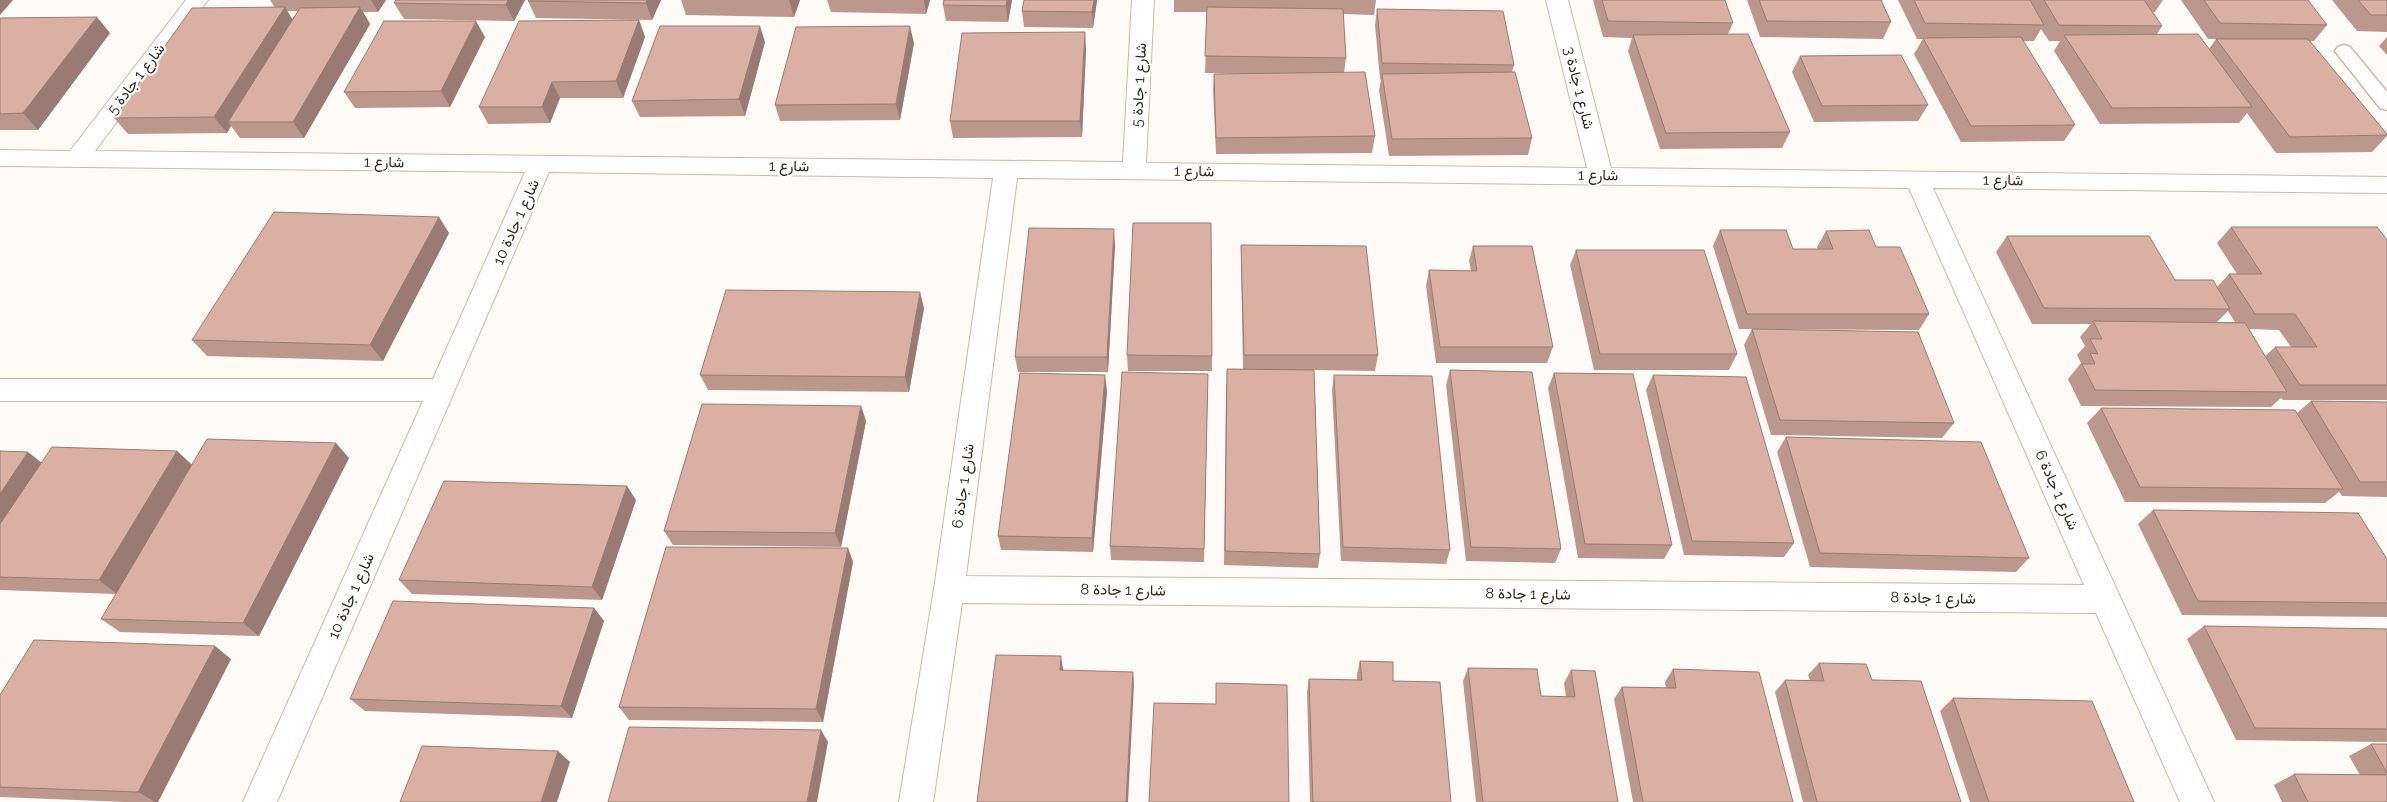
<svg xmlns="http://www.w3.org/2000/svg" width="2387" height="802" font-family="Raleway,Vazirmatn,sans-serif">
<rect width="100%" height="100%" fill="#fefaf6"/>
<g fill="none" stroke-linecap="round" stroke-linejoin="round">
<g stroke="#cdb8a8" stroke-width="3">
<polygon id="lane" points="2344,45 2350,47 2387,92 2387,110 2380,108 2338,55 2335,51 2338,47"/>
</g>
<g stroke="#cdb8a8" stroke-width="2">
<path id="street" d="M186,0H208L95,151L1123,162L1132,0H1154L1146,163L1587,168L1546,0H1568L1611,168L2387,177V193L1933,188L2214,802H2180L2096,613L962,603L933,802H899L934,589L993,178L549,172L277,802H243L423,401H0V379H433L525,172L0,166V150L70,151ZM1017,178L1909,188L2084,585L966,576Z"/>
</g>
<use href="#lane" fill="#fff" fill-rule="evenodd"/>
<use href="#street" fill="#fff" fill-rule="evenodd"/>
</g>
<g fill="#bc978d" fill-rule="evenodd">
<path d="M270,0H386L378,12H363L370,24L304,138H240L231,126L227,133L128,134L114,118L275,8ZM287,11H298L292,19Z"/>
<polygon points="525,0 514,21 404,19 394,3"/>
<polygon points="661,0 652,20 536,18 528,1"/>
<polygon points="681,0 800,0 794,17 686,15"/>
<polygon points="827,0 930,0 926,14 831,12"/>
<polygon points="944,0 1012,0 1008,22 946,21 943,5"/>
<polygon points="1024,0 1097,0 1093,28 1024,27 1022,11"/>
<polygon points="1174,0 1376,0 1374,15 1343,14 1346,58 1344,73 1375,136 1372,153 1216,154 1213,90 1214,74 1261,73 1205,73 1207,12 1174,12"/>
<polygon points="1593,0 1725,0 1733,23 1728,34 1790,132 1782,148 1660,149 1628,51 1632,38 1603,37"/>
<polygon points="1747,0 1881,0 1891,22 1883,39 1760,37"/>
<polygon points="1898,0 2163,0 2155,12 2153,12 2162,26 2157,34 2209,49 2216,39 2220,39 2208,39 2181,0 2308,0 2327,25 2314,41 2310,41 2387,134 2387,136 2372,152 2276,153 2247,113 2239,123 2100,124 2054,51 2060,41 2049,41 2041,29 2034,41 2023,41 2075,125 2064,141 1961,142 1914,54 1923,39 1917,39"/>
<polygon points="2332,0 2387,0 2387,32 2357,31"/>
<polygon points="1377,9 1514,65 1512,72 1532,138 1528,155 1389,156 1379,90 1381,80 1380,79 1375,25"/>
<polygon points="0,18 110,33 38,130 0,130"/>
<polygon points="639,20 645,37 623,98 560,98 550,123 488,124 479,107"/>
<polygon points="485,37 450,107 355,108 344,92"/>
<polygon points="2387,37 2387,55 2379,46"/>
<polygon points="765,42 745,116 640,117 632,101"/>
<polygon points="914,43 900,120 780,121 775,105"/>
<polygon points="1086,48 1082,137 953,138 950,121"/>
<polygon points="1800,56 1928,105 1918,121 1814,122 1792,72"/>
<path d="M2231,227L2387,240V400H2283L2281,398L2271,407L2081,406L2068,379L2081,363L2077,355L2085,346L2080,337L2091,324H2032L1996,252L2007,236L2175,280L2217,287L2229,274H2237L2217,243ZM2228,311L2235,322H2217ZM2249,329L2279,330L2291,347H2275L2265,356Z"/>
<polygon points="1720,230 1793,249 1818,249 1817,247 1826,231 1876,247 1929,314 1919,330 1739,329 1713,246"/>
<polygon points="449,233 383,361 207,356 192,340"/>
<polygon points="1115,245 1108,372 1018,372 1015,357"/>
<polygon points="1241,245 1378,355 1375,371 1314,370 1320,554 1318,568 1224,565 1226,384 1243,369 1241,261"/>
<polygon points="1473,246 1553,347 1547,363 1436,363 1426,286 1429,270 1471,271 1469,261"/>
<polygon points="1576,250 1737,354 1729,370 1594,370 1570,265"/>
<polygon points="924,308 909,392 708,390 700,375"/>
<polygon points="1752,329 1954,423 1942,438 1771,435 1744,345"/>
<polygon points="1127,355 1212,356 1212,371 1128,371"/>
<polygon points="1450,370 1561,549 1555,563 1466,561 1446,385"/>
<polygon points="1554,373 1672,545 1664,559 1578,558 1548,388"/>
<polygon points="1208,374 1204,562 1111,560 1110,546"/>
<polygon points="1334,375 1450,550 1446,564 1341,561 1332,390"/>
<polygon points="1653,375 1794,543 1784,557 1684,555 1646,390"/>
<polygon points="1107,391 1093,552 1001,550 998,536"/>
<polygon points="2311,401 2387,402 2387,497 2342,496 2339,492 2325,503 2125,502 2087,423 2101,408 2297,413"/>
<polygon points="861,406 866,421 841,547 673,545 664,531"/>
<polygon points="1786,437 2029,558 2016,572 1810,567 1777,452"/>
<polygon points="0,451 41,463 177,451 192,465 349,458 259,636 120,632 101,619 116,594 0,590"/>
<polygon points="636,500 602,600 412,594 399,580"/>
<polygon points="2153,510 2387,559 2387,617 2182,615 2138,524"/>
<polygon points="848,548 853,562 823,722 629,720 619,707"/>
<polygon points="594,608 604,621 572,718 365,711 350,699"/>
<polygon points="2204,626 2387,629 2387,742 2236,740 2187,639"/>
<polygon points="231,659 158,802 126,802 0,797 0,695"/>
<polygon points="1360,661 1393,681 1451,802 1310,802 1307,692 1309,679 1357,680 1357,674"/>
<polygon points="1819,663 1872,680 1961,802 1803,802 1775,692 1785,680 1810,680 1808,675"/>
<polygon points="1468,668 1541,696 1566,697 1564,683 1571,670 1618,802 1476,802 1463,681"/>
<polygon points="1673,669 1793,802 1633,802 1614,699 1622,687 1666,688 1665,682"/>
<polygon points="1953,698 2134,802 1970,802 1940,711"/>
<polygon points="2371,744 2387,744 2387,802 2282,802 2274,785 2294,774 2360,775 2349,756"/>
</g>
<g fill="#997b73">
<polygon points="0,0 13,0 0,15"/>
<polygon points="371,0 386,0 378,12"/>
<polygon points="508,0 525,0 514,21 506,5"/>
<polygon points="647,0 661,0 652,20 646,3"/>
<polygon points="789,0 800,0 794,17"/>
<polygon points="924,0 930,0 926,14"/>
<polygon points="1007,0 1012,0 1008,22 1006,6"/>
<polygon points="1094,0 1097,0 1093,28 1092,12"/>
<polygon points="285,7 295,24 228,122 231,126 227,133 214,117"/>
<polygon points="360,7 370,24 304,138 293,122"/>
<polygon points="97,17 110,33 38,130 23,113"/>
<polygon points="639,20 645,37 623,98 616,81"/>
<polygon points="476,21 485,37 450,107 441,91"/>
<polygon points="760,26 765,42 745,116 739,99"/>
<polygon points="910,26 914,43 900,120 896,104"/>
<polygon points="1085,32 1086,48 1082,137 1080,121"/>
<polygon points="552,82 560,98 550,123 542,107"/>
<polygon points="439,217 449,233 383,361 370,345"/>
<polygon points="1114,229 1115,245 1108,372 1107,357"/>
<polygon points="920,292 924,308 909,392 905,377"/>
<polygon points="1105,375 1107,391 1093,552 1092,538"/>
<polygon points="861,406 866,421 841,547 835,533"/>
<polygon points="336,443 349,458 259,636 243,623"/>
<polygon points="177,451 193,466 117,594 99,580"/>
<polygon points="28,452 47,467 0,536 0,494"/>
<polygon points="627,486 636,500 602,600 592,587"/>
<polygon points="848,548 853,562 823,722 816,709"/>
<polygon points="594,608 604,621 572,718 561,706"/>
<polygon points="215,646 231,659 158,802 155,802 138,792"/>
<polygon points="1061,656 1063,669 1063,683 1060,670"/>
<polygon points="1133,672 1134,684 1128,802 1126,802"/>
<polygon points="821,730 828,742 817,802 807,802"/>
<polygon points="558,751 570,762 557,802 541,802"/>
</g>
<g fill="#dbb0a4" stroke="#997b73">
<polygon points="396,0 508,0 506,5 394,3"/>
<polygon points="529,0 647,0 646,3 528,1"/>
<polygon points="944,0 1007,0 1006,6 943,5"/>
<polygon points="1024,0 1094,0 1092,12 1022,11"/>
<polygon points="1602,0 1725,0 1733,23 1608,21"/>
<polygon points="1759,0 1881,0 1891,22 1767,21"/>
<polygon points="1914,0 2030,0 2044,25 1925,23"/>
<polygon points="2044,0 2144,0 2162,26 2059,25"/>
<polygon points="2204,0 2308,0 2327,25 2220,23"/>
<polygon points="2358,0 2387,0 2387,15 2371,15"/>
<polygon points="285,7 214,117 114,118 192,8"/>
<polygon points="360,7 293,122 228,122 300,8"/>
<polygon points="1207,7 1343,9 1346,58 1205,56"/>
<polygon points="1377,9 1503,11 1514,65 1382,63"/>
<polygon points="97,17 23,113 0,114 0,18"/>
<polygon points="639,20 616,81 552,82 542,107 479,107 519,21"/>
<polygon points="384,21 476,21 441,91 344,92"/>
<polygon points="660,26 760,26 739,99 632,101"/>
<polygon points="910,26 896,104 775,105 796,27"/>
<polygon points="1085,32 1080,121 950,121 962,33"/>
<polygon points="1748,34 1790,132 1666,133 1633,35"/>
<polygon points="2198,34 2252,107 2112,108 2064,35"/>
<polygon points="2021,37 2075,125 1971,126 1923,38"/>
<polygon points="2216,39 2308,39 2387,134 2387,135 2290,137"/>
<polygon points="1901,55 1928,105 1822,106 1800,56"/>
<polygon points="1365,72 1375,136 1216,138 1214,74"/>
<polygon points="1515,72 1532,138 1392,139 1382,74"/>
<polygon points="274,212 439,217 370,345 192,340"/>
<polygon points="1133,223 1211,223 1212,356 1127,355"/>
<polygon points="2231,227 2377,227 2387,240 2387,385 2300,385 2275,347 2317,347 2295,314 2255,314 2229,274 2262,274"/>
<polygon points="1029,228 1114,229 1107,357 1015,357"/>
<polygon points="1720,230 1786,230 1793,249 1833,249 1826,231 1869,230 1876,247 1900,247 1929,314 1747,314"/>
<polygon points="2007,236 2149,236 2175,280 2213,280 2230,309 2044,308"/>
<polygon points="1241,245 1366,246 1378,355 1244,355"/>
<polygon points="1473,246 1532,246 1553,347 1440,347 1429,270 1477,271"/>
<polygon points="1576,250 1704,250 1737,354 1600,354"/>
<polygon points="726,290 920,292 905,377 700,375"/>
<polygon points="2093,321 2245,323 2287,392 2095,390 2082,364 2095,364 2090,353 2098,354 2090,339 2102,339"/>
<polygon points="1752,329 1918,332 1954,423 1780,420"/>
<polygon points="1227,369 1314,370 1320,554 1225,551"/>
<polygon points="1450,370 1532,372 1561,549 1471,547"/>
<polygon points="1122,372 1208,374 1204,549 1110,546"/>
<polygon points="1020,373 1105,375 1092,538 998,536"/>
<polygon points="1554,373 1633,374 1672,545 1585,544"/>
<polygon points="1334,375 1432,376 1450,550 1343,547"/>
<polygon points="1653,375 1746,377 1794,543 1692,541"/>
<polygon points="2311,401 2387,402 2387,482 2360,482"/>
<polygon points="702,404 861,406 835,533 664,531"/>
<polygon points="2101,408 2295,410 2343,489 2140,487"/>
<polygon points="1786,437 1981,442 2029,558 1820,553"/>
<polygon points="207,439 336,443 243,623 101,619"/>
<polygon points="52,447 177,451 99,580 0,577 0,524"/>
<polygon points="0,451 28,452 0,494"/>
<polygon points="444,481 627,486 592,587 399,580"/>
<polygon points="2153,510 2358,513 2387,559 2387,603 2198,601"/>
<polygon points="666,547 848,548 816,709 619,707"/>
<polygon points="393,601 594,608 561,706 350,699"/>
<polygon points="2204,626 2387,629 2387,729 2255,728"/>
<polygon points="34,640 215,646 138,792 0,787 0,695"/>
<polygon points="996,655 1061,656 1060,670 1133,672 1126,802 977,802"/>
<polygon points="1360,661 1393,662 1393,681 1440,682 1451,802 1313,802 1309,679 1362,680"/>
<polygon points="1819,663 1866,664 1872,680 1921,681 1961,802 1817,802 1785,680 1824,681"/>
<polygon points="1468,668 1537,669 1541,696 1575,697 1571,670 1595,671 1618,802 1483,802"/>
<polygon points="1673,669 1759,672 1793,802 1643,802 1622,687 1676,688"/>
<polygon points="1216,683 1287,685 1289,802 1149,802 1154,703 1216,704"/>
<polygon points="1953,698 2092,701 2134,802 1989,802"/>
<polygon points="629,727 821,730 807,802 608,802"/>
<polygon points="2371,744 2387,744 2387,773"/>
<polygon points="422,746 558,751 541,802 400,802"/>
<polygon points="2294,774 2387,775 2387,802 2308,802"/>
</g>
<g text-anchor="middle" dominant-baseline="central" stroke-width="4.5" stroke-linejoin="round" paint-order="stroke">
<g font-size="15" fill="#2c251e" stroke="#fff">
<text transform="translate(136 79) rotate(-53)">شارع 1 جادة 5</text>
<text transform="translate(1139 85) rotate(-87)">شارع 1 جادة 5</text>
<text transform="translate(1579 88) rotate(76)">شارع 1 جادة 3</text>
<text transform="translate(384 162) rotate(1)">شارع 1</text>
<text transform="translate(789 166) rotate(1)">شارع 1</text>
<text transform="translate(1194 171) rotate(1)">شارع 1</text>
<text transform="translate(1598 175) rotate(1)">شارع 1</text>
<text transform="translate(2003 180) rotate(1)">شارع 1</text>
<text transform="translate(516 222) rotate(-66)">شارع 1 جادة 10</text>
<text transform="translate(963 486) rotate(-82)">شارع 1 جادة 6</text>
<text transform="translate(2057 490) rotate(66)">شارع 1 جادة 6</text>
<text transform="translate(1123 590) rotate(1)">شارع 1 جادة 8</text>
<text transform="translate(1528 594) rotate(1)">شارع 1 جادة 8</text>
<text transform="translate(351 596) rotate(-66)">شارع 1 جادة 10</text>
<text transform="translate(1933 598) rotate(1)">شارع 1 جادة 8</text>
</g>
</g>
</svg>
